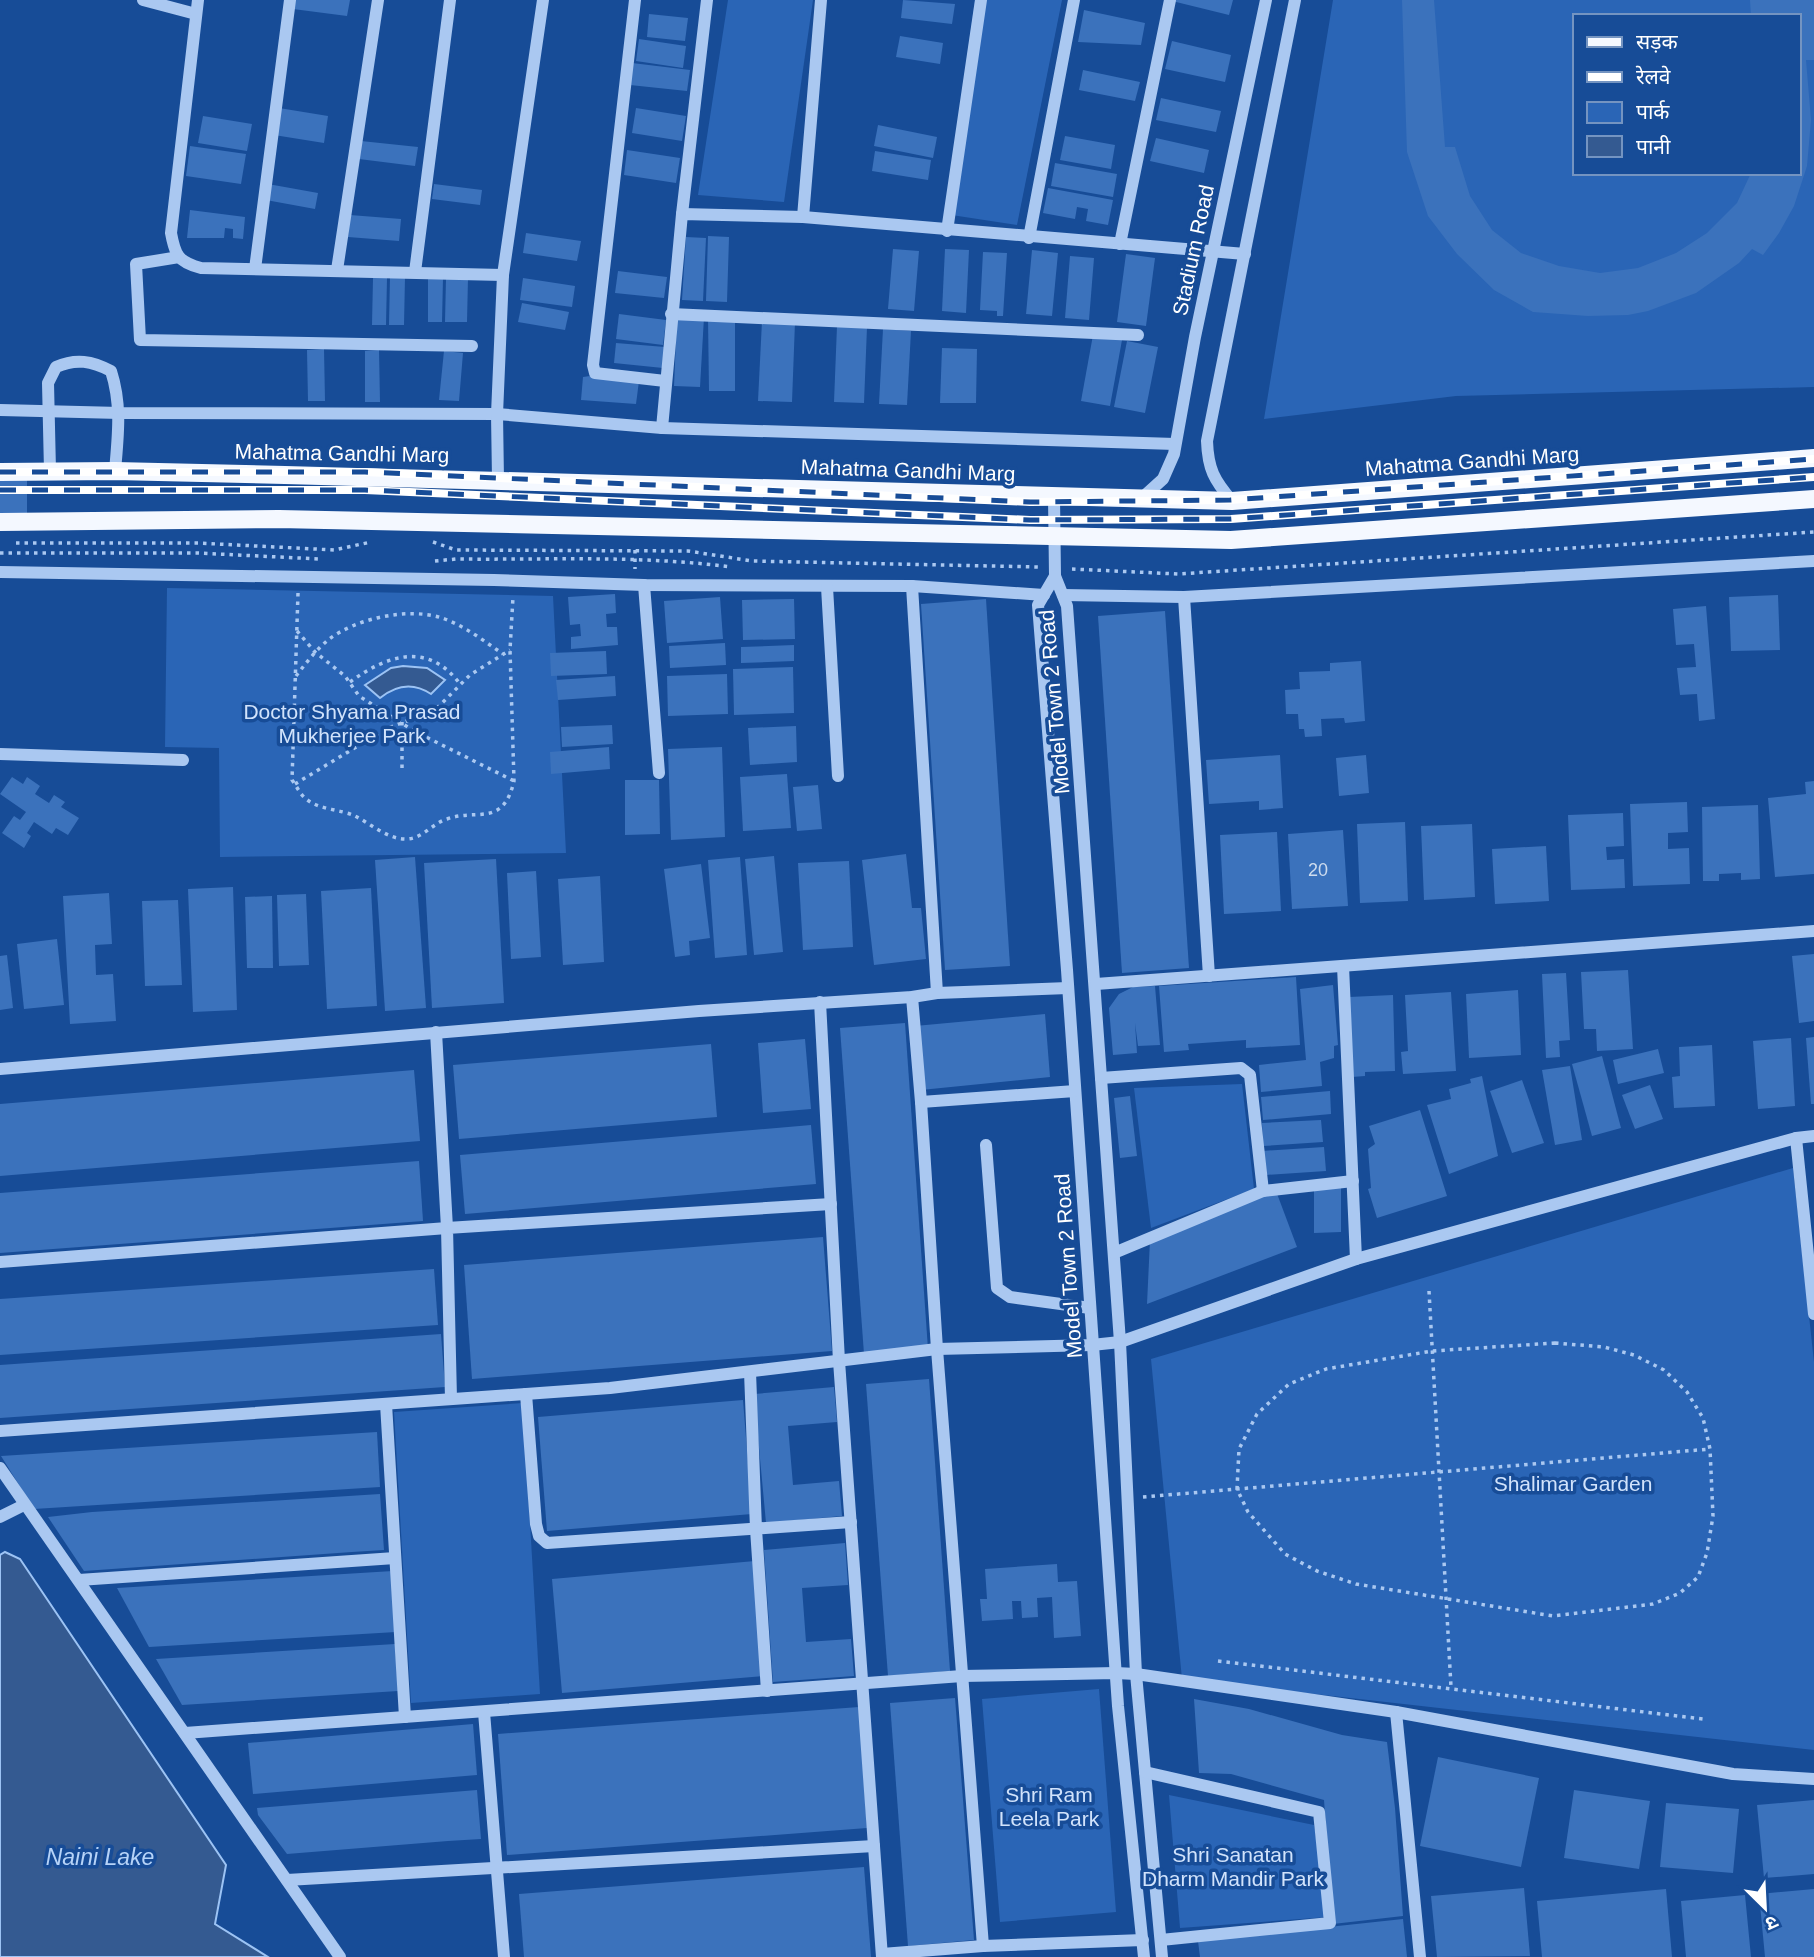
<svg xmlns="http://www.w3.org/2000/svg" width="1814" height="1957" font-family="Helvetica,'Noto Sans Devanagari',sans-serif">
<rect width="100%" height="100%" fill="#174c97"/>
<g fill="#2a65b6" fill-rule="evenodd">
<polygon points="728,0 813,0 784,202 698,195"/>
<polygon points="975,0 1062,0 1017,225 945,214"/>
<path d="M1333,0H1814V387L1456,396L1264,419ZM1574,16H1798V173H1574Z"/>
<polygon points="167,588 553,596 566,853 220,857 219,748 165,747"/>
<polygon points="1242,1084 1254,1189 1151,1228 1134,1088"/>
<polygon points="1793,1168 1814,1362 1814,1750 1182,1679 1151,1359"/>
<polygon points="523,1403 540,1694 411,1703 394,1412"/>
<polygon points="1099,1689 1116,1912 1000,1922 982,1699"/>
<polygon points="1169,1795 1314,1825 1328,1917 1180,1928"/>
</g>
<g fill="#345a91" stroke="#9cc3f4" stroke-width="2">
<path d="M403,666L427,668L445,680L431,694C413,682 396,685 380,698L365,685L391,668Z"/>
<polygon points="5,1552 20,1559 226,1865 215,1924 268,1957 0,1957 0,1555"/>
</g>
<g fill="#3b72bc">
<polygon points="294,0 350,0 347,16 293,9"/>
<polygon points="903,0 955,4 952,24 901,18"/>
<polygon points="1168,0 1233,0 1229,15"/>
<polygon points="1402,0 1434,0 1445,147 1455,147 1470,196 1492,230 1521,253 1559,266 1600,273 1638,268 1676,253 1707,233 1737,203 1751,173 1798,173 1798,16 1751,16 1750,0 1814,0 1814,60 1806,60 1811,120 1807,166 1794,206 1779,233 1763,255 1752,249 1739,263 1696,293 1648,311 1628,315 1588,316 1533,312 1494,290 1457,254 1428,216 1407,152"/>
<polygon points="1084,10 1145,23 1141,45 1078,42"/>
<polygon points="649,14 688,18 685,41 647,37"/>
<polygon points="900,36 943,43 940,64 896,57"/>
<polygon points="639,39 686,46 683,68 636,61"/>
<polygon points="1172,41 1231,55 1225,82 1165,69"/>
<polygon points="632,63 690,70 687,91 630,85"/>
<polygon points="1083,70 1140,82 1135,101 1079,90"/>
<polygon points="1161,98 1221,111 1216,132 1156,120"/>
<polygon points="279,108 328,116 324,143 274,135"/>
<polygon points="636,108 686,116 682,141 632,133"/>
<polygon points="203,116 252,124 247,151 198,143"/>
<polygon points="878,125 937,137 933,158 874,146"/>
<polygon points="1065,136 1115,145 1111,169 1060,160"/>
<polygon points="1156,138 1209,150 1204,173 1150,161"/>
<polygon points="361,141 418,147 415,166 359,159"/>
<polygon points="190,146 246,154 241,184 186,176"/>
<polygon points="627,150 680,158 676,183 624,175"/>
<polygon points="875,151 931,160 928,180 872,171"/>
<polygon points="1055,163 1117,174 1113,197 1051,186"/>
<polygon points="268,184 318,193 315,209 266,200"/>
<polygon points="434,184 482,190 480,205 432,199"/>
<polygon points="1048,188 1113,200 1108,225 1086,221 1088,209 1077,207 1075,219 1043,213"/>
<polygon points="190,210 245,217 243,239 233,238 233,229 225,228 224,238 187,238"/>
<polygon points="350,215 401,219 399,241 348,237"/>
<polygon points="526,233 581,241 577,261 523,253"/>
<polygon points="708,236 729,237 727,302 706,301"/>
<polygon points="686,237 706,238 703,301 682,300"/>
<polygon points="893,249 919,251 914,311 888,309"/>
<polygon points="945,249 969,250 966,313 942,311"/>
<polygon points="1032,250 1058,253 1052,316 1026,314"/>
<polygon points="983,252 1007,253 1003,316 997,316 997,311 980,310"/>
<polygon points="1126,254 1155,258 1146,326 1117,322"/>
<polygon points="1070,256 1094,258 1089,320 1065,318"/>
<polygon points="618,271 667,277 664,298 615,293"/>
<polygon points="390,277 405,277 404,325 389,325"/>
<polygon points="373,278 387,278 386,325 372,325"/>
<polygon points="428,278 443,278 442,322 428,322"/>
<polygon points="446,278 468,278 467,322 445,322"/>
<polygon points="523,278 575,286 572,307 520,300"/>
<polygon points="522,303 569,312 565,330 518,322"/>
<polygon points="619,314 666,320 663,345 616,339"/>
<polygon points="677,317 704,317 700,387 674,386"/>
<polygon points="708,318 735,318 735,391 709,391"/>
<polygon points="762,321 795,322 792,402 758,401"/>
<polygon points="837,326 867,327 864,403 834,402"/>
<polygon points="883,329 911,331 907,405 879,404"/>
<polygon points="1093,335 1122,340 1110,406 1081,401"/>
<polygon points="1127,341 1158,347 1145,413 1114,407"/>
<polygon points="616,343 665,347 663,368 614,363"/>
<polygon points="942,348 977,349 976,403 940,403"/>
<polygon points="324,349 325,401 308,401 307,350"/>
<polygon points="379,350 380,402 365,402 365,351"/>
<polygon points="444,351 463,353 459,401 439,400"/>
<polygon points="590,376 639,381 636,404 581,400 583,377"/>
<rect x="0" y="467" width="27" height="51"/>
<polygon points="615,594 616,613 606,614 607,627 617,627 618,645 571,649 571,637 581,636 580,624 570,625 568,597"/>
<polygon points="1778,595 1780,650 1731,651 1729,597"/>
<polygon points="720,597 723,639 667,643 664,601"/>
<polygon points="794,599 795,639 743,640 742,600"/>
<polygon points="986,599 1010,966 945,970 921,604"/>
<polygon points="1706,606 1715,719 1699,721 1697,694 1680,695 1677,668 1696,667 1694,644 1676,645 1673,609"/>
<polygon points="1165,611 1189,968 1122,973 1098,616"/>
<polygon points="725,643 726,665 670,668 669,646"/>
<polygon points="794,645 794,661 741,663 741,647"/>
<polygon points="606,651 607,674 551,676 550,653"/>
<polygon points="1361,661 1365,721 1345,723 1344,718 1321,719 1322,736 1305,737 1304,729 1299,729 1298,714 1286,714 1285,690 1300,689 1299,672 1330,671 1330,663"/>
<polygon points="793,667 794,713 734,715 733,669"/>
<polygon points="727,674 728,714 668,716 667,676"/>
<polygon points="615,676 616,696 558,700 556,680"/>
<polygon points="612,725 613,744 562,747 561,727"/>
<polygon points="796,726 797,762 750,765 748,728"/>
<polygon points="609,747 610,769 551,774 550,752"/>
<polygon points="722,747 725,837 671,840 668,749"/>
<polygon points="1280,755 1283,808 1259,810 1259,801 1209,804 1206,760"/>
<polygon points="1366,755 1369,793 1339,796 1336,758"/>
<polygon points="787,774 791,828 743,831 740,777"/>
<polygon points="12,777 23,784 27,777 40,786 35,794 49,803 54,795 65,802 61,807 79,818 68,835 56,828 52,834 34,822 27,833 31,836 24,848 2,833 14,816 20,820 26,812 0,794"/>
<polygon points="625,780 659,780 660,834 625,835"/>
<polygon points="1814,781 1814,874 1775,877 1768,798 1806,794 1805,782"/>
<polygon points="818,785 822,829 797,831 793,787"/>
<polygon points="1687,802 1688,832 1668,833 1668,849 1689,848 1690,884 1633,886 1630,804"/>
<polygon points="1758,805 1760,879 1741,880 1741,873 1719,874 1719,881 1703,881 1702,807"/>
<polygon points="1623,813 1624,846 1606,847 1607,860 1624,859 1625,888 1571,890 1568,815"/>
<polygon points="1405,822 1408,901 1360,903 1357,824"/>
<polygon points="1472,824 1475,897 1424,900 1421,826"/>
<polygon points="1343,830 1348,906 1292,909 1288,834"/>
<polygon points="1277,832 1281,911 1224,914 1220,835"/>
<polygon points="1546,846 1549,901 1495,904 1492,849"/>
<polygon points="906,854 912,908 921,908 926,959 874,965 862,860"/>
<polygon points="774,856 783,952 754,955 745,859"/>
<polygon points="415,857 426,1008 385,1011 375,860"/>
<polygon points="740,857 747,955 715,958 708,860"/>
<polygon points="496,859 504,1003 432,1008 424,863"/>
<polygon points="849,861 853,947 803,950 798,863"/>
<polygon points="701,864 710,938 689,941 690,955 675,957 664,869"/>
<polygon points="536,871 541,957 511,959 507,873"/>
<polygon points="600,876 604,962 563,965 558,879"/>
<polygon points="233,887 237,1010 193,1012 188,889"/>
<polygon points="371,888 377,1006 327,1009 321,891"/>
<polygon points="109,893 112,944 95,945 96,975 113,974 116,1021 70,1024 63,896"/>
<polygon points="306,894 309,965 279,966 277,895"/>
<polygon points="272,896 273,968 247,968 245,897"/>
<polygon points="178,900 182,985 145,986 142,901"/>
<polygon points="57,939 64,1005 24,1009 17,944"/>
<polygon points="1814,954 1814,1021 1799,1023 1792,956"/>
<polygon points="7,955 13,1008 0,1010 0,956"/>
<polygon points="1628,970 1633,1049 1597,1051 1596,1029 1584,1029 1581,972"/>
<polygon points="1566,973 1570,1040 1559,1041 1560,1057 1546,1058 1542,974"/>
<polygon points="1296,977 1300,1045 1246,1048 1246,1040 1188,1044 1189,1050 1164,1052 1159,986"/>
<polygon points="1333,985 1338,1045 1334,1046 1334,1058 1320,1062 1322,1086 1261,1092 1259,1065 1306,1060 1300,989"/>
<polygon points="1155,986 1160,1045 1138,1046 1135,1023 1137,1053 1113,1055 1109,1008 1119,994 1133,987"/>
<polygon points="1518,990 1521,1055 1469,1058 1466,994"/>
<polygon points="1451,992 1456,1071 1403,1074 1401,1052 1408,1051 1405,995"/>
<polygon points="1393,995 1395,1071 1365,1072 1365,1076 1352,1077 1349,997"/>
<polygon points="1045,1014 1050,1077 921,1090 915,1026"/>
<polygon points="905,1023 928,1349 864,1354 840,1028"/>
<polygon points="1814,1037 1814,1104 1811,1104 1806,1038"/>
<polygon points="1791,1038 1795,1106 1758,1109 1753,1041"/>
<polygon points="805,1039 811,1109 763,1113 758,1043"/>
<polygon points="711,1044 717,1117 459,1139 453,1065"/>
<polygon points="1712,1045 1715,1106 1674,1108 1672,1077 1680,1076 1679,1047"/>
<polygon points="1658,1049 1664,1073 1618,1084 1613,1060"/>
<polygon points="1602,1056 1621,1128 1592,1136 1572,1064"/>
<polygon points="1570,1066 1582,1140 1555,1145 1542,1070"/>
<polygon points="414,1070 420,1141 0,1176 0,1104"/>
<polygon points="1482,1076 1498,1156 1449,1174 1427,1105 1451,1099 1449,1089 1471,1083 1470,1079"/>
<polygon points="1522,1080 1544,1143 1512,1153 1490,1091"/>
<polygon points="1650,1085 1663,1119 1635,1129 1622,1095"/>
<polygon points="1330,1091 1331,1114 1263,1120 1261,1097"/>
<polygon points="1130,1096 1137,1156 1120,1158 1114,1098"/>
<polygon points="1420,1110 1447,1196 1377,1218 1368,1189 1371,1188 1368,1149 1375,1144 1369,1126"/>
<polygon points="1321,1120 1323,1142 1263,1146 1262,1123"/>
<polygon points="811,1125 816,1184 465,1214 460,1155"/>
<polygon points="1324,1147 1326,1171 1265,1175 1262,1151"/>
<polygon points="419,1161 423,1221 0,1253 0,1193"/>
<polygon points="1314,1187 1341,1187 1341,1232 1314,1233"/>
<polygon points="1276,1191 1297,1247 1147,1304 1150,1240"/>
<polygon points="823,1237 832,1351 472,1379 464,1265"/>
<polygon points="434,1269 438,1325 0,1355 0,1299"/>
<polygon points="441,1334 445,1387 0,1418 0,1365"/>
<polygon points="929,1379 950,1671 888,1676 866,1384"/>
<polygon points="834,1387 837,1422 788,1426 793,1485 839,1481 842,1516 766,1523 754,1394"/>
<polygon points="743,1400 752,1514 547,1531 538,1417"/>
<polygon points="377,1432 380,1487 34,1509 1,1456"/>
<polygon points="380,1494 384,1550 352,1552 84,1571 48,1517 92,1512"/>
<polygon points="845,1543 848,1585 802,1588 806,1642 851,1639 854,1676 773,1682 764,1550"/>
<polygon points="755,1561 764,1676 562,1693 552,1579"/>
<polygon points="1057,1564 1058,1582 1077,1581 1081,1636 1054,1638 1052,1597 1037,1598 1038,1617 1022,1618 1021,1601 1012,1601 1013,1619 982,1621 980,1599 987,1599 985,1569"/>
<polygon points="393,1571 396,1632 149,1647 117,1588"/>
<polygon points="395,1644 398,1691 182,1705 156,1659"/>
<polygon points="955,1698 974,1940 908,1946 890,1703"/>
<polygon points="1194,1699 1249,1709 1342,1735 1387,1742 1395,1808 1403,1916 1333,1924 1324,1800 1231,1774 1199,1773"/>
<polygon points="859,1707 867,1828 507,1855 498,1734"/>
<polygon points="473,1724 477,1775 253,1794 248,1743"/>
<polygon points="1438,1757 1539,1778 1521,1867 1420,1846"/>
<polygon points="477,1790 481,1839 448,1841 287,1854 258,1815 257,1808"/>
<polygon points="1574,1790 1650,1801 1639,1869 1564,1858"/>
<polygon points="1814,1800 1814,1874 1764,1878 1757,1805"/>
<polygon points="1666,1803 1739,1809 1733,1873 1660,1867"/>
<polygon points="864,1867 871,1957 524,1957 519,1894"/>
<polygon points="1524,1888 1530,1956 1437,1957 1431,1896"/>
<polygon points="1666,1889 1672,1957 1542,1957 1537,1901"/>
<polygon points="1814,1889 1814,1957 1765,1957 1759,1894"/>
<polygon points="1745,1895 1751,1957 1686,1957 1681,1901"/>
<polygon points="1403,1919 1407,1957 1200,1957 1198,1941"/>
</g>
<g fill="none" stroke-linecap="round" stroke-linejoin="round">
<g stroke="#aac8f1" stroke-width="3.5" stroke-dasharray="3.5 5" stroke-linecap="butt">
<polyline points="433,542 456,550 688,551 752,561 1039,567"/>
<polyline points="16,543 198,543 334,550 371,542"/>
<polyline points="635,550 635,569"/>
<polyline points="0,553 198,553 319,559"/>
<path d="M435,561L456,559C548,560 641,555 731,567"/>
<polyline points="1072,569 1178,574 1814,532"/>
<path d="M298,593L292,780C296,785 300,794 305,798C318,810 340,809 355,816C371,824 386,838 404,839C422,840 431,824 447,819C477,808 503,828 514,781L510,650L513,597"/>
<polyline points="297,631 315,652 345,676 359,696 414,731 514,781"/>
<path d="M296,676C306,663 316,650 328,640C356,618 409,607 442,618C465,626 484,641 503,654"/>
<path d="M350,682C387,655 428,641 460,684"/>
<polyline points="402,722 402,772"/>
<polyline points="295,784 386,729 435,710 470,675 510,650"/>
<polyline points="1429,1291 1451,1687"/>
<polygon points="1555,1343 1604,1347 1634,1355 1664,1370 1687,1392 1703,1418 1710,1449 1713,1516 1707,1553 1698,1577 1680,1593 1653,1604 1553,1616 1356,1584 1317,1571 1285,1554 1248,1512 1237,1489 1239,1449 1257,1414 1289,1384 1326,1369 1432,1351"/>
<polyline points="1143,1497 1710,1449"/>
<polyline points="1218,1661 1703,1719"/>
</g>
<g stroke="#aac8f1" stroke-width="12">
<polyline points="143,0 196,14"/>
<path d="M198,0L171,233C175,255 178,262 201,268L503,275"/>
<polyline points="635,0 593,365 595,373 665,381"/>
<polyline points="682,214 707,0"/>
<polyline points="803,217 821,0"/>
<polyline points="947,231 981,0"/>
<polyline points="1029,238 1074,0"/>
<polyline points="1120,244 1170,0"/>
<polyline points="179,257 136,264 140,340 472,346"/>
<polyline points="255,269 290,0"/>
<polyline points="337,270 378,0"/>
<polyline points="415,272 450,0"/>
<polyline points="671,314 1138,335"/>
<polyline points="0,410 120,413 497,414 662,428 1175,444"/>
<polyline points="662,428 682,214 803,217 1245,254"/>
<path d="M50,471L48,383L56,367C76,358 92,361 111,371C122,405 118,436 115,471"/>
<polyline points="498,480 497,414 503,275 543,0"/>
<polyline points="1054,497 1055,576 1067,606 1120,1342 1136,1674 1162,1957"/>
<polyline points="1142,498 1163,479 1174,454 1195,337 1266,0"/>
<path d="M1232,501C1214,480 1208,469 1207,441L1295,0"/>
<polyline points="0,572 494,580 644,585 912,586 1044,595"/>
<polyline points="1055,576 1038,605 1067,970 1118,1706 1144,1957"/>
<polyline points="644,585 659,773"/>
<polyline points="912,586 937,993"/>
<polyline points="827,587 838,776"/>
<polyline points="1063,595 1184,597 1814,561"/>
<polyline points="1184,597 1209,976"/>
<polyline points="0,754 183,760"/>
<polyline points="1343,966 1356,1259"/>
<polyline points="1096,984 1814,931"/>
<polyline points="912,997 921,1102 937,1349 983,1946"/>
<polyline points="820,1002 839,1361 882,1957"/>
<polyline points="0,1069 699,1011 912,997 937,993 1068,988"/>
<polyline points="1101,1078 1241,1068 1250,1075 1263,1191"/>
<polyline points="921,1102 1075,1091"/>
<polyline points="1796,1138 1814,1314"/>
<polyline points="986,1145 997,1288 1010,1297 1090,1308"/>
<polyline points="1114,1253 1263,1191 1353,1181"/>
<polyline points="0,1262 447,1228 436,1032"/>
<polyline points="750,1372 756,1529 767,1691"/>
<polyline points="526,1394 536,1524 539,1536 547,1543 851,1522"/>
<polyline points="451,1399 447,1228 831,1204"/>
<polyline points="386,1404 405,1717"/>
<polyline points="0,1431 610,1388 937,1349 1092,1345 1120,1342 1356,1259 1796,1138 1814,1136"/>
<polyline points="0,1468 340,1957"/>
<polyline points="0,1517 24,1505"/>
<polyline points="79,1580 395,1558"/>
<polyline points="484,1712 504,1957"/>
<polyline points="1396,1712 1420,1957"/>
<polyline points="185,1733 962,1676 1116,1673 1136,1674 1396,1712 1733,1774 1814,1779"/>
<polyline points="1145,1772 1319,1812 1330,1923 1161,1940"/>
<polyline points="287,1880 874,1846"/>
<polyline points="882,1954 983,1946 1143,1940"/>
</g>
<g stroke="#f4f8ff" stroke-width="18">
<polyline points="0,472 115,471 285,475 1232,501 1814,458"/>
<polyline points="0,522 279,519 1231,540 1814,499"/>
</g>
<g stroke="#fff" stroke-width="8">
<g id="rail">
<polyline points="0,472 365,472 1030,502 1230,500 1814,459"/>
<polyline points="0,490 365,490 1030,520 1231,519 1814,477"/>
</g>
</g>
<use href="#rail" stroke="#174c97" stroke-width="5" stroke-dasharray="16" stroke-linecap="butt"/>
</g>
<g text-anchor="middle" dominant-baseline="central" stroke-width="7" stroke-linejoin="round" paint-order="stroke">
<g font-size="18" fill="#cedcee">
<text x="1318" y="870">20</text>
</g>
<g font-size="21" fill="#fff" stroke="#174c97">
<text transform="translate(1193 250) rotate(-78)">Stadium Road</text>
<text transform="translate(342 453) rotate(1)">Mahatma Gandhi Marg</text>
<text transform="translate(1472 461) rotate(-4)">Mahatma Gandhi Marg</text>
<text transform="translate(908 470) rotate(2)">Mahatma Gandhi Marg</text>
<text transform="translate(1054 702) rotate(-95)">Model Town 2 Road</text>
<text transform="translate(1068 1266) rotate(-94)">Model Town 2 Road</text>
</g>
<g font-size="21" fill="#d1e3fc" stroke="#174c97">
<text x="352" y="711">Doctor Shyama Prasad<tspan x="352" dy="24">Mukherjee Park</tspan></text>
<text x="1573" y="1483">Shalimar Garden</text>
<text x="1049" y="1794">Shri Ram<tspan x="1049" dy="24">Leela Park</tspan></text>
<text x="1233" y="1854">Shri Sanatan<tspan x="1233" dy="24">Dharm Mandir Park</tspan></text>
</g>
<g font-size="23" font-style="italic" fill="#b6d3f8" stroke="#174c97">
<text x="100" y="1857">Naini Lake</text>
</g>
</g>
<rect x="1573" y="14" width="228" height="161" fill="#174c97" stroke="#7494c1" stroke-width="2"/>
<rect x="1587" y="37" width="35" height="10" fill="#f4f8ff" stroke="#7494c1" stroke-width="2"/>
<text x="1636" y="49" font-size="21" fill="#ffffff">सड़क</text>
<rect x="1587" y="72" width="35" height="10" fill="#ffffff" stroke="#7494c1" stroke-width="2"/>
<text x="1636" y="84" font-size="21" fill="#ffffff">रेलवे</text>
<rect x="1587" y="102" width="35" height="21" fill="#2a65b6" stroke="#7494c1" stroke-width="2"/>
<text x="1636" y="119" font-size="21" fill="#ffffff">पार्क</text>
<rect x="1587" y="136" width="35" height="21" fill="#345a91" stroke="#7494c1" stroke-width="2"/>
<text x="1636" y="154" font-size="21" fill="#ffffff">पानी</text>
<g transform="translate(1765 1908) rotate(156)" stroke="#174c97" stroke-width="5" paint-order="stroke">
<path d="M0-5L12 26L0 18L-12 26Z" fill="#ffffff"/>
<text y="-10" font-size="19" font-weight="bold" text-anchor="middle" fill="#ffffff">उ</text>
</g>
</svg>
